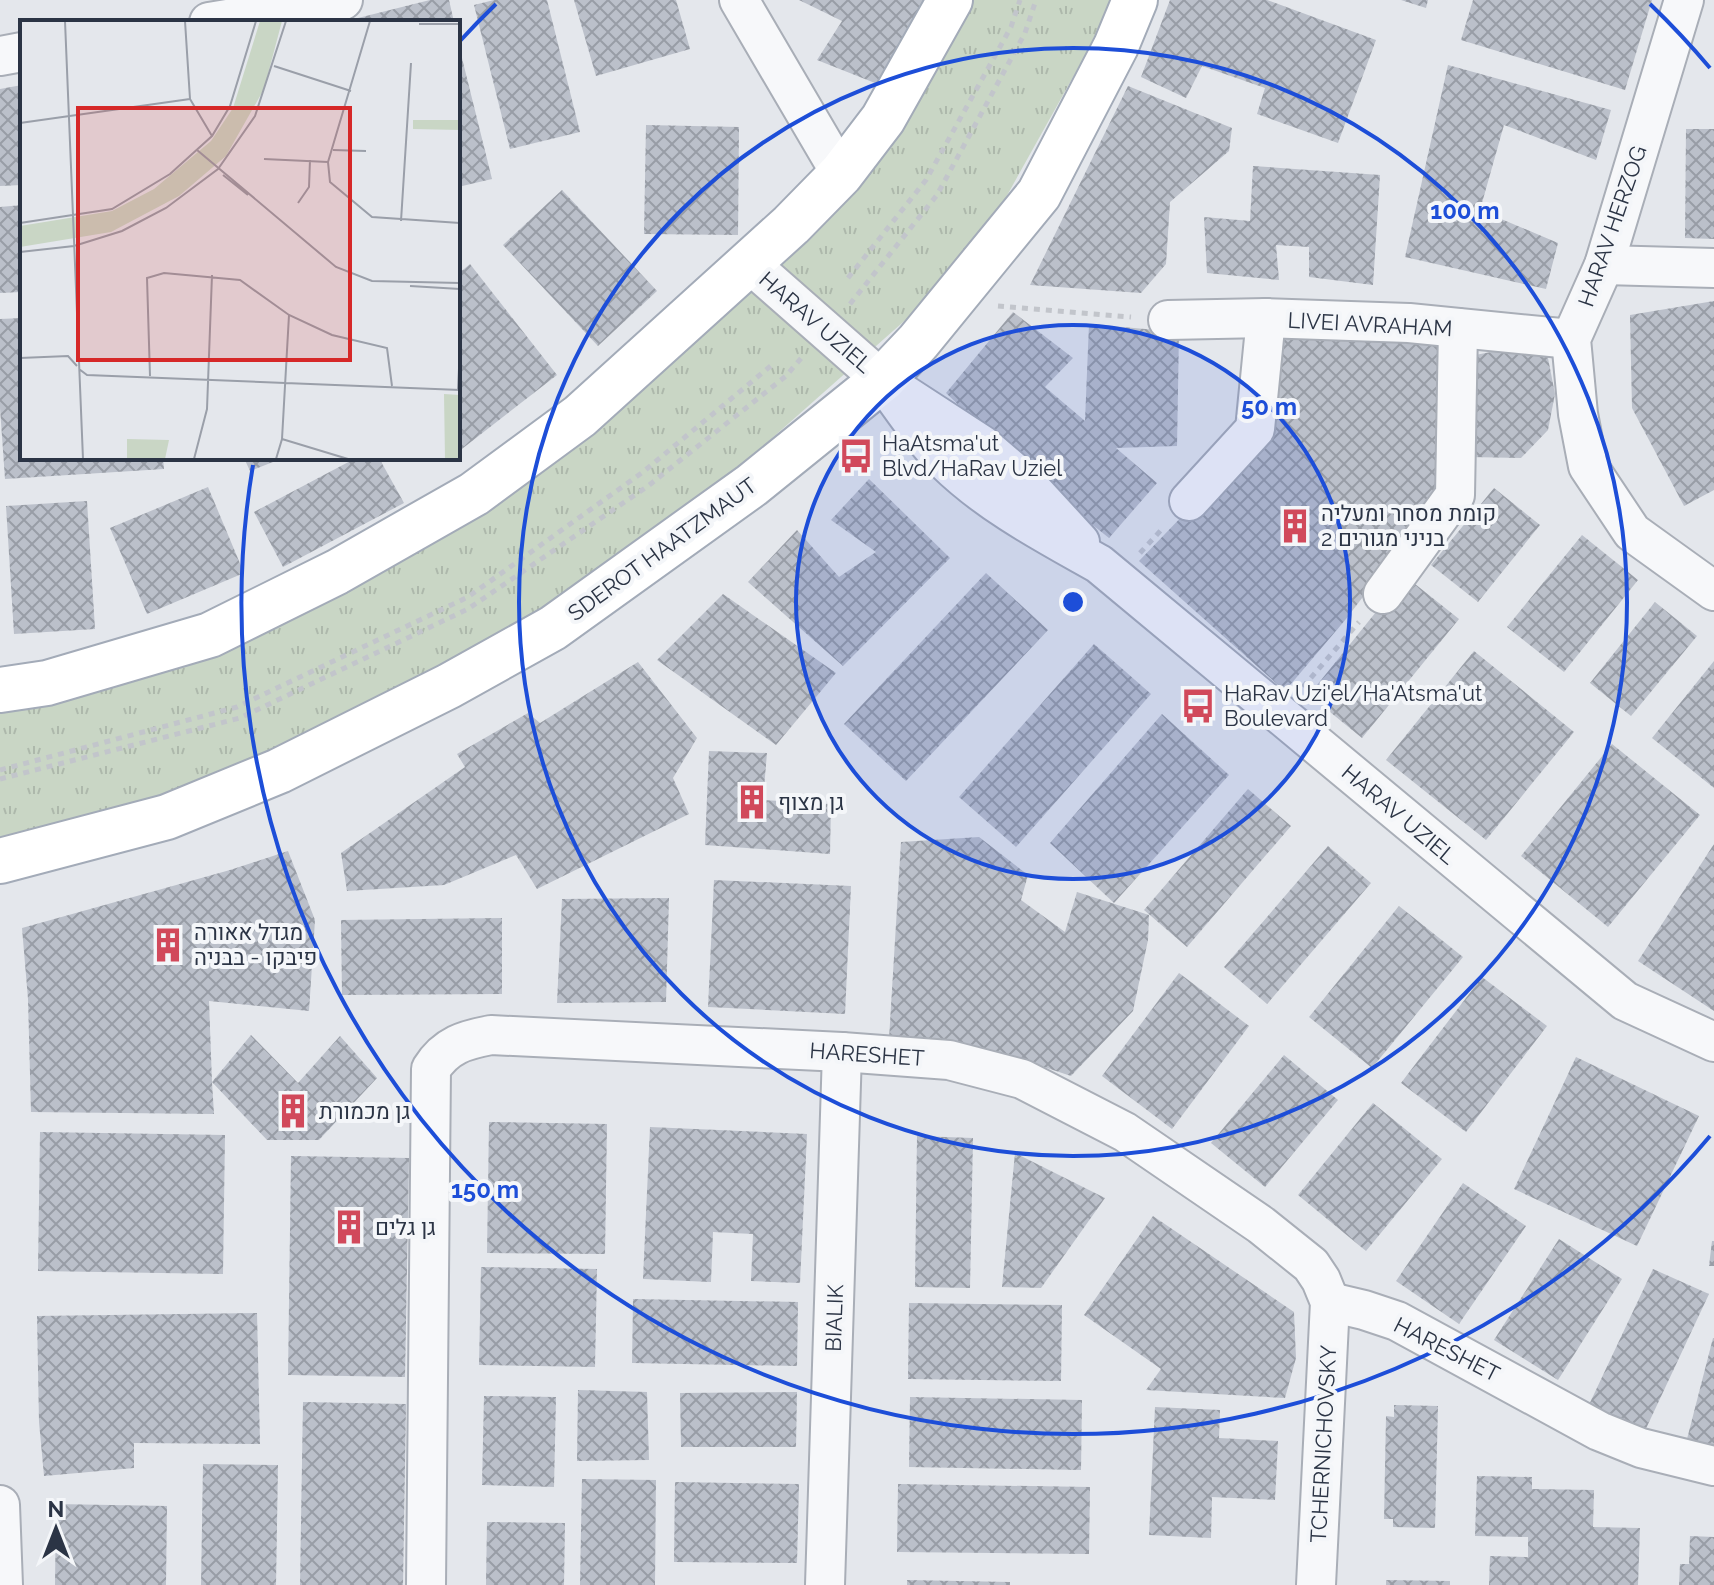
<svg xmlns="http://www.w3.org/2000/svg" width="1714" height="1585" font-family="Raleway,Heebo,sans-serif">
<defs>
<pattern id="grass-tufts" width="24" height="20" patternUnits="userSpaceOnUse" patternTransform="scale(2)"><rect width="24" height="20" fill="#c9d6c5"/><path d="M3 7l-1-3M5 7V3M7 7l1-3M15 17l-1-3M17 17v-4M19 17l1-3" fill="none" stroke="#adb8ab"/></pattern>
<pattern id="building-cross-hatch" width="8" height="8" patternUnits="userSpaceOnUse" patternTransform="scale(2)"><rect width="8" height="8" fill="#bbc0ca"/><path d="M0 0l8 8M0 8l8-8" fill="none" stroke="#989da6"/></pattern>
</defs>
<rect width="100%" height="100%" fill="#e4e7ec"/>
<polygon fill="url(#grass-tufts)" points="973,0 1111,0 1087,52 995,217 928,300 744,463 635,550 501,638 206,780 92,817 0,837 0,707 379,568 897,129"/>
<g fill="url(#building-cross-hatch)">
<polygon points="430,0 449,0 454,22 342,22"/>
<polygon points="494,0 547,0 580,132 510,149 474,5"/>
<polygon points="574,0 676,0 690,49 596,76"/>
<polygon points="799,0 925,0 880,85 817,60 842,21"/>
<polygon points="1170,0 1267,0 1376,40 1338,143 1257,114 1265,88 1202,66 1186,98 1141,77"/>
<polygon points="1401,0 1428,0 1426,8"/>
<polygon points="1473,0 1652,0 1625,90 1461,40"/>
<polygon points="458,42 492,179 458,187"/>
<polygon points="1448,65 1611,110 1596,160 1504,125 1480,210 1558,243 1546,289 1405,257"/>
<polygon points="22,85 22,185 0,186 0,89"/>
<polygon points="1128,86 1232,128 1229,151 1170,202 1166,264 1141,293 1030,285"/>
<polygon points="646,125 739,127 738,235 644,234"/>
<polygon points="1686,129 1714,129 1714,239 1685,238"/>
<polygon points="1253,166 1380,175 1373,285 1309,277 1309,247 1276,245 1279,280 1207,273 1204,217 1250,221"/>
<polygon points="562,190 657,291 598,346 503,245"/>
<polygon points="22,205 22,292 0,293 0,207"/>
<polygon points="470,264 557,375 458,452 458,274"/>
<polygon points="1714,301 1714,490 1684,506 1632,408 1630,315"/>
<polygon points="1013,312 1073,358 1045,387 1085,421 1089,324 1179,332 1177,446 1116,448 1157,483 1109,538 1039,482 946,393"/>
<polygon points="22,318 22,458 163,458 164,469 5,479 0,408 0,319"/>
<polygon points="1279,319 1443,327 1444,491 1346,619 1285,691 1139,561 1265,430"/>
<polygon points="1522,346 1547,353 1555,394 1548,430 1521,458 1470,457 1470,356"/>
<polygon points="244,458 283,458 250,471"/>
<polygon points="356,458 379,458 404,503 283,567 254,512"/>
<polygon points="869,479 950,558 843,666 748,582 797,530 839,577 876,552 831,520"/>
<polygon points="208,487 244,573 147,614 110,528"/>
<polygon points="1494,488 1540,525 1478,602 1431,565"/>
<polygon points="87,501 95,629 14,634 6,506"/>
<polygon points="1582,535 1638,580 1564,672 1507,627"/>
<polygon points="986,573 1048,630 906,781 844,724"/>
<polygon points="1405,576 1459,619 1362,738 1309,695"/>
<polygon points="723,594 836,673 776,745 657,660"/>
<polygon points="1655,602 1697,636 1631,716 1590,683"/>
<polygon points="1094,644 1151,694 1016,847 959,797"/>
<polygon points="1474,651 1574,732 1486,840 1386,760"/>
<polygon points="1714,661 1714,788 1652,738"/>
<polygon points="638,662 697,738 673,778 689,814 537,889 516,855 444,885 347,891 341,853 465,767 457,754 528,713 540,723"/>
<polygon points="1162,714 1229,775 1114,903 1050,843"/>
<polygon points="1612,744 1700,815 1608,927 1521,856"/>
<polygon points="709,751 767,753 763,800 831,804 830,854 705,845"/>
<polygon points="1248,789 1291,826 1187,947 1144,910"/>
<polygon points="979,837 1028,875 1021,900 1065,932 1077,892 1149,915 1148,940 1133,1011 1071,1076 1017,1058 889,1039 901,842"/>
<polygon points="1714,844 1714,1011 1638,961"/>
<polygon points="1328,846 1371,883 1267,1004 1224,967"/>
<polygon points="288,851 315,920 309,1011 209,1001 212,1082 251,1035 298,1083 340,1036 377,1078 319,1140 267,1140 212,1082 214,1114 31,1112 28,999 22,928 230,870"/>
<polygon points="714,880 851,886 845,1014 708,1007"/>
<polygon points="669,898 666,1002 557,1003 562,899"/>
<polygon points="1399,906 1463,957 1372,1068 1309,1017"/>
<polygon points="502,918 502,994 342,995 341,920"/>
<polygon points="1179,973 1249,1026 1172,1129 1102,1076"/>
<polygon points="1482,977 1547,1026 1466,1132 1401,1083"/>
<polygon points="1284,1055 1338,1100 1265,1187 1211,1143"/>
<polygon points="1576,1057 1699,1116 1637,1246 1514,1189"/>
<polygon points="1373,1103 1442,1159 1366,1251 1298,1195"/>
<polygon points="489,1122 607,1124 605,1254 487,1253"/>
<polygon points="650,1127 807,1134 800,1283 751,1281 753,1234 713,1232 711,1282 643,1279"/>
<polygon points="40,1132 225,1135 223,1274 38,1271"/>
<polygon points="917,1136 973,1138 970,1288 915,1287"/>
<polygon points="1015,1153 1105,1198 1041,1288 1002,1287"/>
<polygon points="291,1156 409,1158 405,1377 288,1375"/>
<polygon points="1463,1183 1526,1226 1459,1324 1396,1281"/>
<polygon points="1153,1216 1294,1312 1296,1358 1285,1398 1146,1390 1161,1369 1084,1315"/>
<polygon points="1559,1239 1622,1279 1558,1380 1494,1340"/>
<polygon points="1712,1241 1714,1241 1714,1266 1709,1266"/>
<polygon points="481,1267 597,1269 595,1367 479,1365"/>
<polygon points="1653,1269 1709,1294 1643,1435 1587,1409"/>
<polygon points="633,1299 798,1302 797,1366 632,1363"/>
<polygon points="909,1303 1062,1305 1061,1381 908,1379"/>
<polygon points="257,1313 260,1444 134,1443 134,1468 44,1476 39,1422 37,1316"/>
<polygon points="1713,1338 1714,1338 1714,1446 1687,1439"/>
<polygon points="578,1390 647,1392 649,1460 577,1461"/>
<polygon points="797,1392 796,1447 681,1447 680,1393"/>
<polygon points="484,1396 556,1397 554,1487 482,1485"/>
<polygon points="910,1397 1082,1400 1081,1470 909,1467"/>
<polygon points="303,1402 406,1404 403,1585 300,1585"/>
<polygon points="1394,1405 1438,1406 1435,1528 1393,1527 1393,1519 1384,1519 1386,1416 1394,1417"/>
<polygon points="1155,1407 1220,1410 1219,1438 1278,1441 1275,1500 1212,1497 1211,1538 1149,1535"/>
<polygon points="203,1464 278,1465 276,1585 201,1585"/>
<polygon points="1477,1476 1532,1477 1532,1489 1594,1490 1593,1527 1640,1528 1638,1585 1489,1585 1490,1556 1528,1557 1528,1537 1475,1536"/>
<polygon points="582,1479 656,1480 655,1585 580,1585"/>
<polygon points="675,1482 799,1484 797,1563 674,1562"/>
<polygon points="898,1484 1090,1487 1089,1554 897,1552"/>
<polygon points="56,1504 167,1506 166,1585 55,1585"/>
<polygon points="487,1522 565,1523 564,1585 486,1585"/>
<polygon points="1690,1536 1714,1537 1714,1585 1679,1585 1680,1564 1689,1564"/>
<polygon points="907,1580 1010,1582 1010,1585 907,1585"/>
<polygon points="1386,1580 1450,1581 1450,1585 1386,1585"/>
</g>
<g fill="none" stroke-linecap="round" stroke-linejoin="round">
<g stroke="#a9aeb7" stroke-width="42">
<g id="minor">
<polyline points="739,0 841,174"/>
<polyline points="1684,0 1604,265 1571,339 1578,414 1588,466 1632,532 1714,591"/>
<polyline points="209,22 343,0"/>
<polyline points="0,56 22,52"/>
<polyline points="750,264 882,380 982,445 1024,481 1080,542"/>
<polyline points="1604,265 1714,268"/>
<polyline points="1168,320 1266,318 1409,323 1571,339"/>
<path d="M882,380C902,407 922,438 946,462C990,505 1046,534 1099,564L1625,1001L1714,1042"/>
<polyline points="1189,501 1255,429 1266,318"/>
<polyline points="1383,594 1455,495 1458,328"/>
<polyline points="1330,1302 1364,1310 1397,1321 1599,1431 1641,1448 1714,1466"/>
<polyline points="0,1505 3,1585"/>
<path d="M426,1585L431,1069C446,1045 465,1040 491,1035L842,1052L949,1060L1022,1079L1125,1132L1261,1225L1311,1265L1321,1280L1330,1302L1316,1585"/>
<polyline points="825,1585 842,1052"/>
</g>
</g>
<g stroke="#a3abb8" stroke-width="48">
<g id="major">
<polyline points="0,690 47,683 210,635 337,572 474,494 580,416 791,225 841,174 883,119 950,0"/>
<polyline points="0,861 167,817 279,771 449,686 553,628 752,485 882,380 918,342 1039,194 1116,46 1135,0"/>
</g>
</g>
<g stroke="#c2c5cb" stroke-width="5" stroke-dasharray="6 6" stroke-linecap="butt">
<polyline points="848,278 926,180 1011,27 1020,0"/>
<polyline points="850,304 937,195 1025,33 1036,0"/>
<polyline points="998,306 1131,317"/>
<polyline points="1140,553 1163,528"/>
<polyline points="1303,687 1359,622"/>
<polyline points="0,770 237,707 468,597 643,472 773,364"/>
<polyline points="0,779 240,718 468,609 648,486 786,376 803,356"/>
</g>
<use href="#minor" stroke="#f7f8fa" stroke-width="38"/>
<use href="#major" stroke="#fff" stroke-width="44"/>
</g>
<circle cx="1073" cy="602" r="277" fill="#1d4ed8" fill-opacity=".12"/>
<g fill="none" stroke="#1d4ed8" stroke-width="4">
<circle cx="1073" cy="602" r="277"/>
<circle cx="1073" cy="602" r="554"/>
<path d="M1710 1136A831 831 0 0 1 253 465M460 41A831 831 0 0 1 496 4M1650 4A831 831 0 0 1 1710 68"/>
</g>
<defs>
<g id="bus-bare" transform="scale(2.76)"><path d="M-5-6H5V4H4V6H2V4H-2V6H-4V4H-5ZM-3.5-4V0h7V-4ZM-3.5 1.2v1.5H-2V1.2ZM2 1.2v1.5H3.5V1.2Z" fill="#d1495b" stroke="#f4f6f9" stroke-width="2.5" paint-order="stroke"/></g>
<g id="building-bare" transform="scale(2.76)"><path d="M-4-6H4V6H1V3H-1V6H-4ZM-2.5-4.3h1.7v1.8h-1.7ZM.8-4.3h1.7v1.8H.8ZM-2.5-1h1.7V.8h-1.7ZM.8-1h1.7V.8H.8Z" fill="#d1495b" stroke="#f4f6f9" stroke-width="2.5" paint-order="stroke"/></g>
</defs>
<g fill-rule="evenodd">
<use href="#bus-bare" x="856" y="456"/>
<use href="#building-bare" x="1295" y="526"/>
<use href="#bus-bare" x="1198" y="706"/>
<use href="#building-bare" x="752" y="802"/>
<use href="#building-bare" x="168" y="945"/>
<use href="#building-bare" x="293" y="1111"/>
<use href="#building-bare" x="349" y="1227"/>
</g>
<g text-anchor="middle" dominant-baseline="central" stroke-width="8" stroke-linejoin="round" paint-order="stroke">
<g font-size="22" fill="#2b3445" stroke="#f4f6f9">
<text transform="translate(1612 226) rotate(-71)">HARAV HERZOG</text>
<text transform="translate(816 322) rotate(41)">HARAV UZIEL</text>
<text transform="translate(1370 324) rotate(3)">LIVEI AVRAHAM</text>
<text transform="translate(662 549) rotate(-36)">SDEROT HAATZMAUT</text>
<text transform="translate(1399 814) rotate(40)">HARAV UZIEL</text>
<text transform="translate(867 1054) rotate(4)">HARESHET</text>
<text transform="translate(834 1318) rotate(-88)">BIALIK</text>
<text transform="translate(1447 1349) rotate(27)">HARESHET</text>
<text transform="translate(1323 1444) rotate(-87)">TCHERNICHOVSKY</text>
</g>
<g font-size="22" fill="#2b3445" stroke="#f4f6f9" text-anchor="start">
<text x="882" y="443">HaAtsma'ut<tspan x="882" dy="25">Blvd/HaRav Uziel</tspan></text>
<text x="1321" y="513">קומת מסחר ומעליה<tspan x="1321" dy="25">2 בניני מגורים</tspan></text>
<text x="1224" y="693">HaRav Uzi'el/Ha'Atsma'ut<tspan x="1224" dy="25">Boulevard</tspan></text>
<text x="778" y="802">גן מצוף</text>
<text x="194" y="932">מגדל אאורה<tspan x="194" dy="25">פיבקו - בבניה</tspan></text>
<text x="319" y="1111">גן מכמורת</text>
<text x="375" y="1227">גן גלים</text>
</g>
</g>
<g transform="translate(20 20)">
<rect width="440" height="440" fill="#e4e7ec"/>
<path d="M240,1H262L244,69L206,136L159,176L91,212L0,227V206L92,191L134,169L191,121L213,88ZM393,100H440V110L393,109ZM424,374L440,375V439H425ZM107,419L149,420L145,439H107Z" fill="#c9d6c5"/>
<path fill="none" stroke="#9a9fa9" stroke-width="2" d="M45,1L63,439M165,1L170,79L192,116M350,1L308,142L310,162L352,197L440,203M399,4H440M254,46L331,71M0,103L170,79M177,130L316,247L352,261L440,263M313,130L346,131M244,139L308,142M203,155L228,175M278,183L289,167L290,140M381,201L391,43M0,203L92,189L150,154L192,116L210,86L236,1M0,232L54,226L102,211L146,188L198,149L235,96L266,1M390,266L440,269M0,338L48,336L57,346M59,349L67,355L440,370M130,356L127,258L144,253L220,260L269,295L312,315L367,328L372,366M438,369L440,328M262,419L328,439M174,439L187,389L192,255M256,439L262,419L269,295"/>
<path fill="#d62828" fill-opacity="0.15" stroke="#d62828" stroke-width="4" d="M58,88H330V340H58Z"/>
<rect width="440" height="440" fill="none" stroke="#2b3445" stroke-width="4"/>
</g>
<circle cx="1073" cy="602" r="12" fill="#1d4ed8" stroke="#f4f6f9" stroke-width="4"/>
<g font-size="24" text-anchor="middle" font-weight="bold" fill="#1d4ed8" stroke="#f4f6f9" stroke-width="8" stroke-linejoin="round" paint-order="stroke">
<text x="1465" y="219">100 m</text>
<text x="1269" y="415">50 m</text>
<text x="485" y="1198">150 m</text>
</g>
<g transform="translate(56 1529)" stroke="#f4f6f9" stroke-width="6" paint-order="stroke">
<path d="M0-6L14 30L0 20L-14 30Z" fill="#2b3445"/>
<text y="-12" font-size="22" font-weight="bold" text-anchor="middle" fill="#2b3445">N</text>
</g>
</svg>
